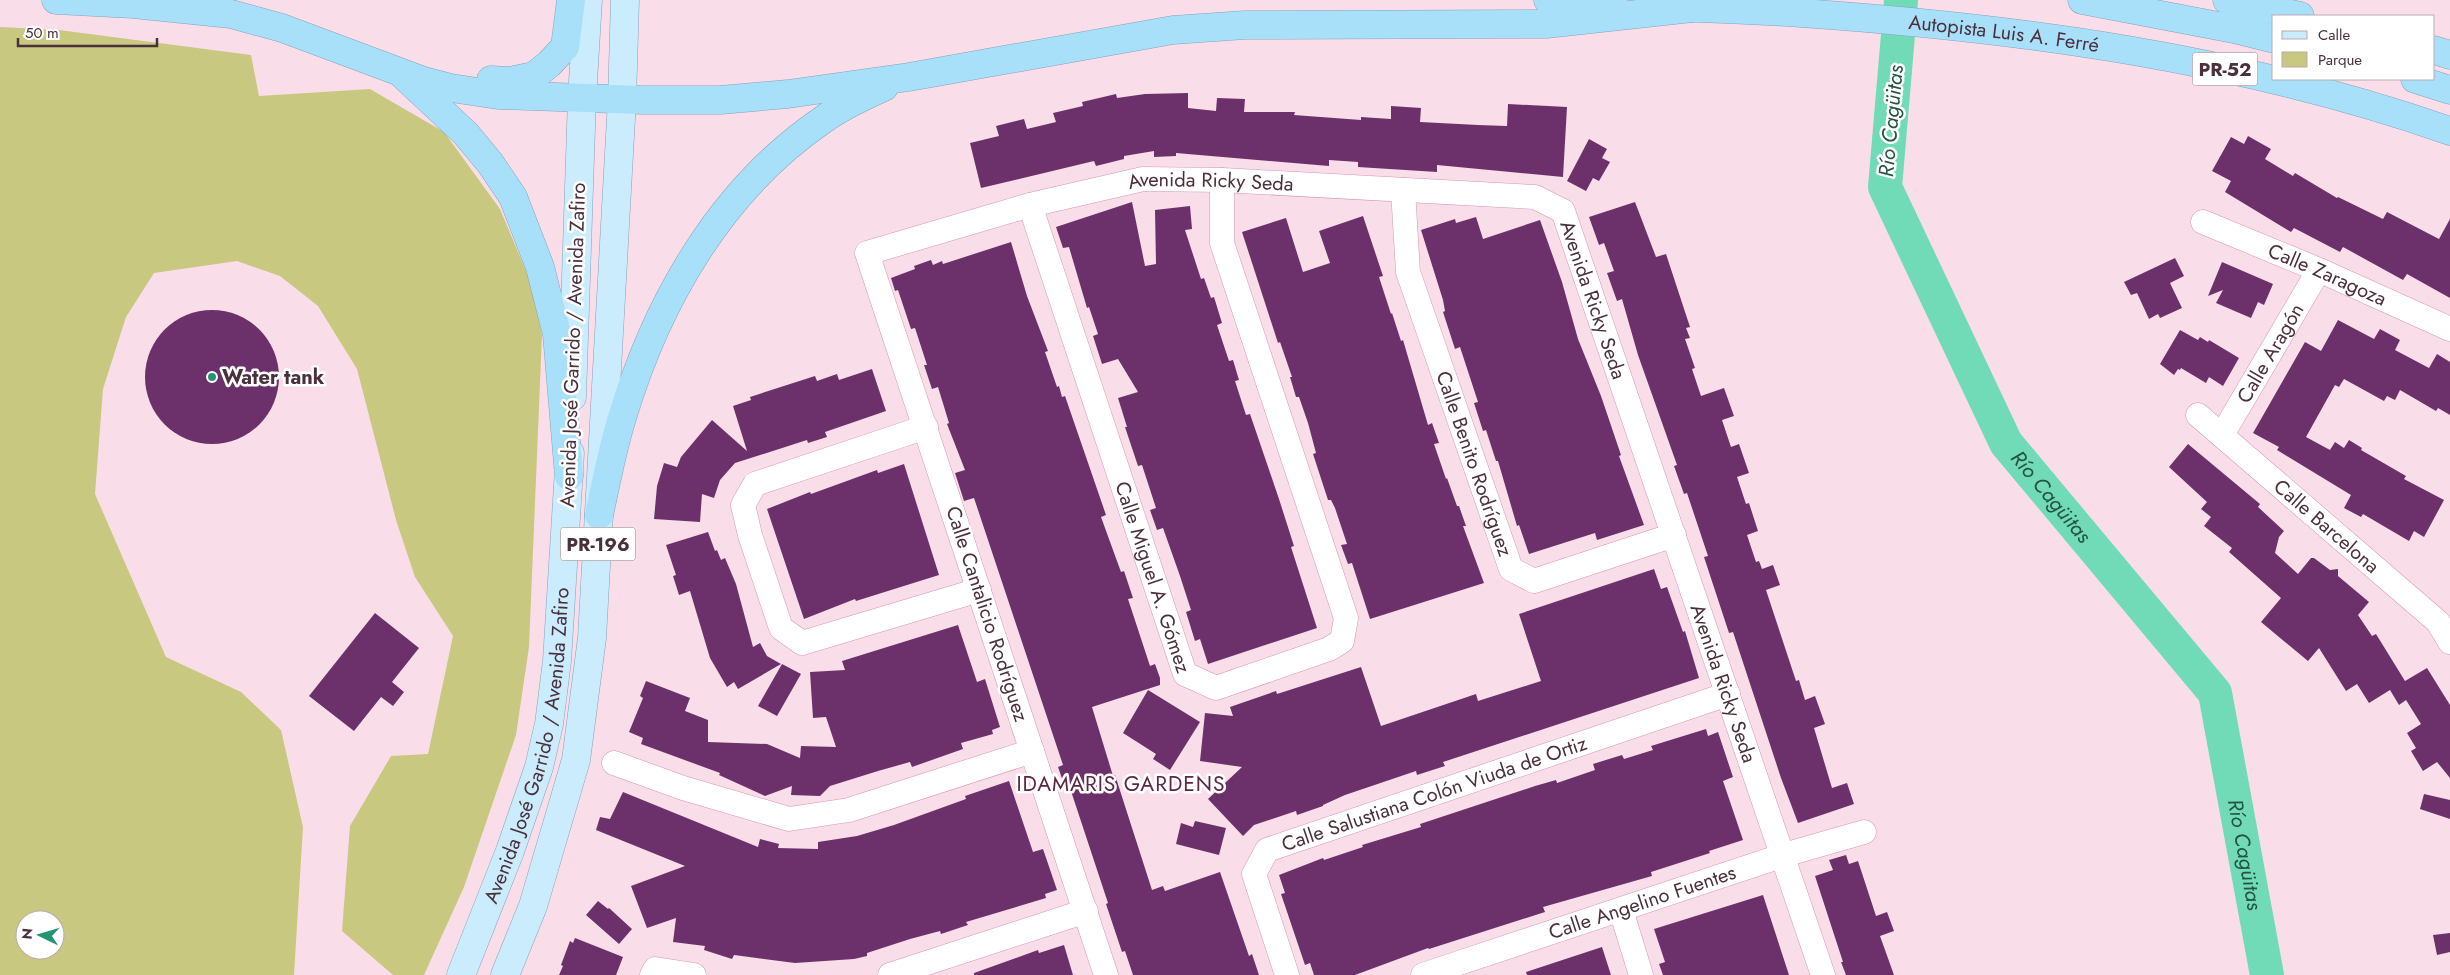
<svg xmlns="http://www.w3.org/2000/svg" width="2450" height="975" font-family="Jost,sans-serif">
<rect width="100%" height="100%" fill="#f9deea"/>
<path fill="#c8c880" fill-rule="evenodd" d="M0,27L59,30L251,55L259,96L370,89L444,132L500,209L531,283L542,335L529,647L516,735L464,887L424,975H393L342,931L350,826L391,756L428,754L453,636L415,577L396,520L357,369L318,306L280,276L237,261L154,273L126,317L103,389L95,494L166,657L241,692L281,730L303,827L294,975H0ZM25,920H55V950H25Z"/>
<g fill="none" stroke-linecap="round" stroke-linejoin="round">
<path stroke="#70dbb6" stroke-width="34" id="s1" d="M1901,0L1885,187L2006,443L2215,693L2267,975"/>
</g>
<g fill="#6c316a">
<polygon points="1188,93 1188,108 1216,111 1217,98 1245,99 1244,112 1295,112 1294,115 1361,120 1361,117 1391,119 1391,106 1421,108 1420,122 1478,125 1507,126 1508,104 1567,107 1563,177 1437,165 1437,172 1358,167 1358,162 1329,160 1329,166 1176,153 1176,156 1154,157 1154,151 1124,156 1124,159 1096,166 1094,161 981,188 970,143 999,136 996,126 1024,119 1027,129 1056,122 1053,113 1083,106 1082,102 1116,94 1117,98 1145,94"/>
<polygon points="2248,136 2271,149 2265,159 2293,176 2295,173 2337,198 2338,197 2383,219 2387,212 2439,239 2450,219 2450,298 2407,274 2403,280 2343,247 2340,252 2294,228 2291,232 2225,192 2231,181 2212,171 2231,137 2244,144"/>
<polygon points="1589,139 1607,149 1602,158 1610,162 1599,181 1593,178 1586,191 1567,181"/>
<polygon points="1132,202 1145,266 1156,264 1155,210 1190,206 1192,229 1185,230 1201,279 1204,278 1211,298 1214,297 1222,323 1217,325 1229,361 1233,360 1239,380 1235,381 1246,415 1250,414 1279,499 1294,546 1291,547 1317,628 1208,664 1200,639 1195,641 1186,612 1191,610 1180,576 1163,528 1157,530 1150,510 1156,508 1142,465 1138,466 1125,427 1127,427 1118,398 1138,392 1118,359 1102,364 1093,336 1098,334 1089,307 1087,308 1069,247 1063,248 1056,227"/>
<polygon points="1635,202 1656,257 1666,254 1690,327 1686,328 1690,338 1685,339 1695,368 1692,369 1701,396 1724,388 1734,416 1722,420 1731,447 1739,444 1749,473 1737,477 1746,504 1749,503 1758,531 1747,535 1756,562 1759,561 1762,569 1773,565 1780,585 1766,590 1796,681 1799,680 1805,700 1815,696 1825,724 1814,728 1832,788 1847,783 1854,804 1798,823 1781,778 1733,632 1729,633 1704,557 1708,556 1687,493 1684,494 1674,466 1677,465 1638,355 1622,299 1617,301 1607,273 1614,271 1604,243 1599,245 1589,217"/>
<polygon points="1363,216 1383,276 1379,277 1391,314 1392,313 1401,341 1403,340 1428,425 1432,423 1439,443 1434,444 1446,479 1447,478 1457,506 1459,506 1466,526 1463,526 1484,583 1370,619 1352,563 1348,564 1341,545 1347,544 1335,508 1331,500 1328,500 1313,454 1316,453 1308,423 1299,397 1296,397 1290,377 1292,377 1280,342 1278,343 1242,232 1286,218 1303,272 1330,263 1319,231"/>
<polygon points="1476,217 1483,239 1540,220 1562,282 1578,339 1601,396 1621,455 1619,456 1644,525 1597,540 1595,533 1529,554 1519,525 1517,526 1498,461 1496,461 1486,430 1483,431 1474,403 1478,402 1460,347 1455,349 1443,312 1445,311 1443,300 1421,230 1455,219 1456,223"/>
<polygon points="1011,242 1027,296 1048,351 1045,352 1057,387 1059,386 1062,397 1065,396 1106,515 1101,517 1121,572 1124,571 1133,598 1128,599 1150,666 1155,664 1160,678 1160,685 1092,707 1113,776 1115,775 1152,890 1163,886 1165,891 1220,872 1249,956 1252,954 1259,975 1133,975 1125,951 1122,952 1106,904 1108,903 1069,785 1065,787 1058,767 1063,765 974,498 964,501 955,473 965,470 947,424 949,423 938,387 932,389 924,365 927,365 915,328 911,329 898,290 895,291 891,278 915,269 914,266 931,260 933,265 942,261 943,264"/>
<polygon points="2175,258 2184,276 2170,283 2182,308 2160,318 2158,314 2149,319 2137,293 2131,295 2124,282"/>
<polygon points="2222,262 2273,284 2264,305 2258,302 2251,318 2216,303 2223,290 2208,296"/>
<circle cx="212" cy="377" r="67"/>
<polygon points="2338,320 2374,339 2380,329 2400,340 2395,350 2429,368 2437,354 2450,362 2450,415 2438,408 2436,411 2400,390 2395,400 2387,396 2384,401 2344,379 2339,387 2335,385 2306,437 2330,450 2335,442 2344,448 2349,440 2362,448 2361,450 2406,476 2404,479 2444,500 2424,537 2414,531 2409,541 2363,514 2361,517 2344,508 2351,495 2277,450 2279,447 2253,433 2305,342 2321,351"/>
<polygon points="2180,330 2198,340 2200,337 2208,342 2209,340 2239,358 2223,386 2209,377 2206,383 2181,368 2180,370 2178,369 2174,375 2160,364"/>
<polygon points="872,369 886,411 825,432 827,437 808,443 807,440 735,463 720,480 714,498 702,494 700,522 654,519 657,486 664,463 677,467 681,457 712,420 747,451 733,406 751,400 750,397 815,376 817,381 837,374 839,380"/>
<polygon points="2188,444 2260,504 2258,507 2284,531 2279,537 2275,553 2298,574 2311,558 2314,558 2330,570 2338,569 2338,576 2369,602 2358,615 2372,636 2376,634 2405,681 2427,668 2450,705 2450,778 2437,762 2423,771 2411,751 2416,748 2407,733 2421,724 2406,700 2399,705 2390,690 2369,703 2357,684 2346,691 2319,648 2308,661 2261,622 2281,598 2229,552 2232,548 2204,526 2211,517 2201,509 2207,502 2169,467"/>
<polygon points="904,464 939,575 856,601 855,599 804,619 767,509 810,492 811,494 877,470 878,473"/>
<polygon points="708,532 715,551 717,550 721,560 725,558 736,584 753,647 760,643 767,656 781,664 738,689 734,682 727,687 710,658 690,591 679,595 673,576 676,575 666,545"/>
<polygon points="1654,569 1661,589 1667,587 1683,632 1685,631 1699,678 1443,762 1445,766 1417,775 1416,771 1345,795 1323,805 1323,806 1297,815 1296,811 1254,825 1243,836 1208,799 1242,767 1200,761 1205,713 1233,716 1230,707 1276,691 1277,694 1361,667 1381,726 1476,694 1478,701 1541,681 1519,614"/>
<polygon points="375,613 419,648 392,682 404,692 393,706 381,697 354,731 309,696"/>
<polygon points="958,625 977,682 985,679 1000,727 992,730 993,734 961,743 963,749 912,767 910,762 878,771 830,786 820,796 791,795 792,786 765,796 719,775 720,773 641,744 643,738 629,732 643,698 640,696 646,681 690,698 685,711 708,720 708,742 767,744 800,758 801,746 836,747 826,717 813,718 810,672 845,670 842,661"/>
<polygon points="782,664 801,674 777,716 758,706"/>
<polygon points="1148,690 1200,722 1170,770 1153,759 1156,754 1123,733"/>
<polygon points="1706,729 1708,736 1718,732 1733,777 1723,781 1743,840 1709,851 1710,853 1651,872 1652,876 1543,907 1545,912 1429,949 1428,948 1355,975 1314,975 1310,963 1305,965 1281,894 1285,893 1279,875 1323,858 1324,860 1363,847 1362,845 1421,827 1420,824 1535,786 1556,780 1557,783 1595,770 1593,764 1622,755 1624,759 1653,750 1651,746"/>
<polygon points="1009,781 1033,852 1043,849 1057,890 1045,894 1046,898 966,922 968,925 941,934 940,931 910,939 867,953 867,956 854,959 795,963 734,955 732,959 704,950 705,946 673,942 676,918 647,928 631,886 685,866 596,830 600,817 610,819 623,792 758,847 760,839 779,844 778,848 818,849 818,842 857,836 894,825 966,799 965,796"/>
<polygon points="2424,794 2450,800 2450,819 2420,809"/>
<polygon points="1195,821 1226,828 1219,855 1176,844 1181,823 1193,827"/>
<polygon points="1846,855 1849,864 1858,861 1876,916 1887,912 1894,931 1880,936 1894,975 1846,975 1841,962 1843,962 1815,876 1833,870 1829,860"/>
<polygon points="1763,895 1789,975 1663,975 1659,964 1665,962 1654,929"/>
<polygon points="598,901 608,909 609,908 632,929 619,944 586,915"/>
<polygon points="2450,933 2450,952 2437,955 2433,935"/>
<polygon points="575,938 623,957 616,975 559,975 563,966 561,965 570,941 573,943"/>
<polygon points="1064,945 1073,975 974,975 974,973 1038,950 1039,953"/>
<polygon points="1602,947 1611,975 1527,975 1526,972"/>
</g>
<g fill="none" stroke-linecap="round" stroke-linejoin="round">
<g stroke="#d596b5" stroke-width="25">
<g id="minor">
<path id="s2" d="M1403,190L1408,272L1511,569L1534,581L1674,535"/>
<path id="s3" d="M1030,205L1185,674L1216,688L1329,649L1342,641L1346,618L1222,243V180"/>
<path id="s4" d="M2203,222L2319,270L2450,329"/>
<path id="s5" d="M2198,415L2438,622L2450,642"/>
<polyline points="926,427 755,484 743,505 750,535 781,628 802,643 979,590"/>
<path id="s6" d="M2222,435L2319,270"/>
<polyline points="614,763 683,788 789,819 849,810 1032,751"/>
<polyline points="1621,910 1641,975"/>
<polyline points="652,975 655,969 694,975"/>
<polyline points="890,975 1086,911"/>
<path id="s7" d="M1106,975L867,253L1030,205L1143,179L1222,180L1535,197L1563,211L1823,975"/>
<path id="s8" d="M1287,975L1254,874L1267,850L1728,694"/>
<path id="s9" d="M1423,975L1784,855L1864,832"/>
</g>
</g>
<g stroke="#87a2b8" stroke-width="29">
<g id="major">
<polyline points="572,397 582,98 588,0"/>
<path id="s10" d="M461,975L510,851L539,767L549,724L557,661L570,453"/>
<polyline points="505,975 533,906 576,760 592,638 622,100 625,0"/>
</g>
</g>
<g stroke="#87a2b8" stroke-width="29">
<g id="highway">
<polyline points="56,0 133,4 231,14 282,28 424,81 451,88 498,95 642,100 720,100 788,94 909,77 1173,30 1245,25 1546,24 1692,8"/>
<polyline points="1548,0 1614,4"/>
<polyline points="2082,0 2234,29 2274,39"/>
<polyline points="2227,0 2300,16"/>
<path id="s11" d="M1674,7C1716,9 1759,10 1801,13C2020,28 2241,58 2450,131"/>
<polyline points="2434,50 2450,55"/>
<polyline points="404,76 466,134 490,163 513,197 540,267 557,334 569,476"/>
<polyline points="2415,79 2450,90"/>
<polyline points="491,80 509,81 534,76 549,64 565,47 571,0"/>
<path d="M599,515C606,483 612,450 622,418C657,301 721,189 824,119C842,106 864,96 884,87"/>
</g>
</g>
<use href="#minor" stroke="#fff" stroke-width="24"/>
<use href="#major" stroke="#cbecfc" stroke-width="28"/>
<use href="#highway" stroke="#a8e0fa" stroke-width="28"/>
</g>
<circle fill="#269373" stroke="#fff" stroke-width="2" cx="212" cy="377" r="5"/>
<g text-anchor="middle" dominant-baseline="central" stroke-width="5" stroke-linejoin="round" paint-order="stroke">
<g fill="#fff" stroke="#806e77" stroke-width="1">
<rect x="2192.5" y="52.5" width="65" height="33" rx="4"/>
<rect x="560.5" y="527.5" width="75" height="33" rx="4"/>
</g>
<g font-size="19" font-weight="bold" fill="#4a303d">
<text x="2225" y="69">PR-52</text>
<text x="598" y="544">PR-196</text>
</g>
<g font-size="20" fill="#4a303d" stroke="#fff">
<text stroke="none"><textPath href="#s11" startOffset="331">Autopista Luis A. Ferré</textPath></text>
<text stroke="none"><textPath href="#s7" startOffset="1114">Avenida Ricky Seda</textPath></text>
<text stroke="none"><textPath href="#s4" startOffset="135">Calle Zaragoza</textPath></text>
<text stroke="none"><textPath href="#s7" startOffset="1564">Avenida Ricky Seda</textPath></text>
<text transform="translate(573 345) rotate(-88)">Avenida José Garrido / Avenida Zafiro</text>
<text stroke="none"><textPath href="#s6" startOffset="95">Calle Aragón</textPath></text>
<text stroke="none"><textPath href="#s2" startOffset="285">Calle Benito Rodríguez</textPath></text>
<text stroke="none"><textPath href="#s5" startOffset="170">Calle Barcelona</textPath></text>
<text stroke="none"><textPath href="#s3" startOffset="392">Calle Miguel A. Gómez</textPath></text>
<text transform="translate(987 614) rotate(72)">Calle Cantalicio Rodríguez</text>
<text stroke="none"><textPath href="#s7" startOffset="1969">Avenida Ricky Seda</textPath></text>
<text stroke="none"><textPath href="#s10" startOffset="241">Avenida José Garrido / Avenida Zafiro</textPath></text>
<text stroke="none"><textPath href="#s8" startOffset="310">Calle Salustiana Colón Viuda de Ortiz</textPath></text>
<text stroke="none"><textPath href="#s9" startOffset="231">Calle Angelino Fuentes</textPath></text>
</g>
<g font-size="20" font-weight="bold" fill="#4a303d" stroke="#fff" text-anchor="start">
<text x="222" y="377">Water tank</text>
</g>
<g font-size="21" font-style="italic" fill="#255343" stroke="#fff">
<text transform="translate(1891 121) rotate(-85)">Río Cagüitas</text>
<text stroke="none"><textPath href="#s1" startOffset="541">Río Cagüitas</textPath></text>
<text stroke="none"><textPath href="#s1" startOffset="961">Río Cagüitas</textPath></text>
</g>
<g font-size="21" letter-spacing="1" fill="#5b2743" stroke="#fff">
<text x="1121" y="784">IDAMARIS GARDENS</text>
</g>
</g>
<rect x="2272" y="15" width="162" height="65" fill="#ffffff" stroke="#b7acb1"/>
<rect x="2282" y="31" width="25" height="8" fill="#cbecfc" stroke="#b7acb1"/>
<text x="2318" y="40" font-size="15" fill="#4a303d">Calle</text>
<rect x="2282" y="52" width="25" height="15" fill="#c8c880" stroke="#b7acb1"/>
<text x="2318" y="65" font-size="15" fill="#4a303d">Parque</text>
<g transform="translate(40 935) rotate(275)"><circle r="24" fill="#ffffff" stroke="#b7acb1"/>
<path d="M0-4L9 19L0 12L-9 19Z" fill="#269373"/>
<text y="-8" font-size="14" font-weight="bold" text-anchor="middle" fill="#4a303d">N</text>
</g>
<path d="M18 38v8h139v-8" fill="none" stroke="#4a303d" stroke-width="2.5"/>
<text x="25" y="38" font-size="15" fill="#4a303d" stroke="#ffffff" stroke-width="4" paint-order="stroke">50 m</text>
</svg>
